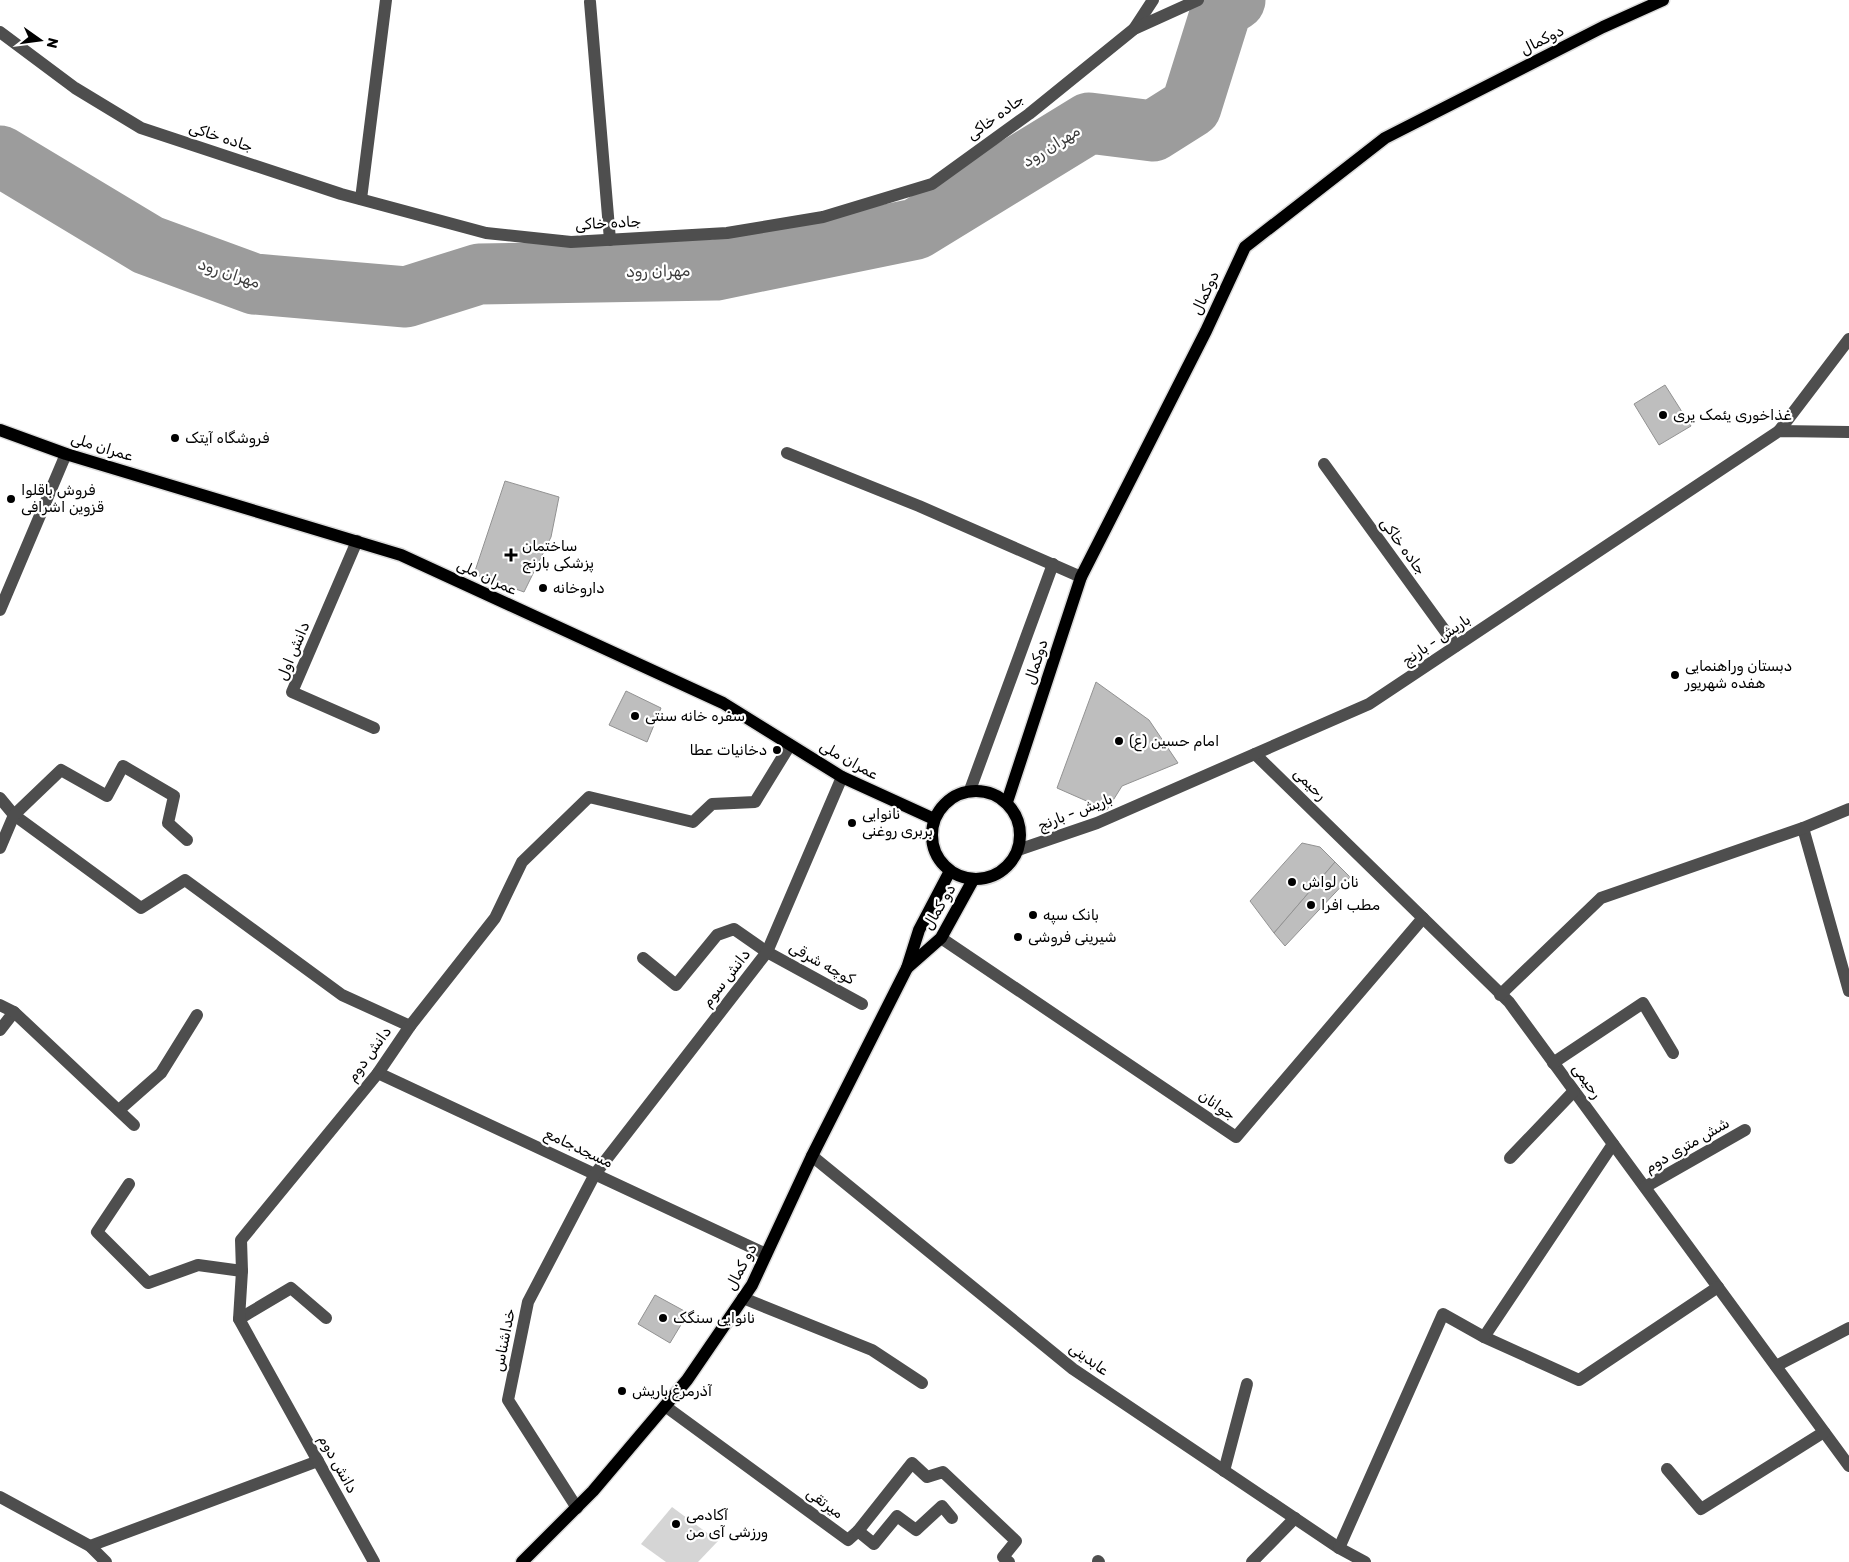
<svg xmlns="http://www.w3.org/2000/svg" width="1849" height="1562" font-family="Rubik,Cairo,sans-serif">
<rect width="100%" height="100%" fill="#fff"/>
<polygon fill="#d5d5d5" points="672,1507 718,1541 698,1562 666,1562 641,1544"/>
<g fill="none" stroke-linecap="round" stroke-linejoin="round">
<polyline stroke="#9c9c9c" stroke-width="61" points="0,156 148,245 254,284 406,297 479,274 716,270 916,229 1089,123 1153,131 1191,107 1222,8 1235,0"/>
</g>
<g fill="#bebebe" stroke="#929292">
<polygon points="1665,385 1691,426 1659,445 1634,404"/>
<polygon points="505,481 559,497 551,537 524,592 474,574"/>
<polygon points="1096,682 1149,720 1178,763 1122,786 1107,810 1057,788"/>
<polygon points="626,691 661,708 647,742 609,725"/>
<polygon points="1302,843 1320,847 1335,862 1274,933 1250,901"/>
<polygon points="1335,862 1350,877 1285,946 1274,933"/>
<polygon points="655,1295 688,1313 670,1343 638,1324"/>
</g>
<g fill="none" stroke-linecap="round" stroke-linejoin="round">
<g stroke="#dbdbdb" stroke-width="15">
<g id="major">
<polyline points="0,430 66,454 401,555 723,703 842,777 934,819"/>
<circle cx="976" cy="835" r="44"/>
<polyline points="1007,802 1081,577 1206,331 1245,247 1385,138 1603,27 1663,0"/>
<polyline points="907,968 941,938 973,880"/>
<polyline points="522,1562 593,1491 687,1380 752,1285 812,1156 907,968 919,930 950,871"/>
</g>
</g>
<g stroke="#4e4e4e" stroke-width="12">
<polyline points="590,2 610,240"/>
<polyline points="1134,29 1153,0"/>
<polyline points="0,32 75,88 141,128 341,194 486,233 571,242 727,233 823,217 932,184 1029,114 1134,29 1198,0"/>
<polyline points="361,199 386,0"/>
<polyline points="1779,431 1849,339"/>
<polyline points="787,453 919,506 1081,577"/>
<polyline points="1324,464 1456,646"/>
<polyline points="357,541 292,692 374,728"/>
<polyline points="0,610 66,454"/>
<polyline points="1255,754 1509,1002 1849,1466"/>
<polyline points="970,790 1053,564"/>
<polyline points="0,798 14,815 141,908 185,880 342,995 410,1026"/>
<polyline points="1803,828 1849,991"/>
<polyline points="0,848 14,815 61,770 107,796 123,766 174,796 168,823 187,840"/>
<polyline points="1018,850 1097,823 1369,704 1779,431 1849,432"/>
<polyline points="941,938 1236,1137 1423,918"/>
<polyline points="643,958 676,985 717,935 734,929 767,952 862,1004"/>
<polyline points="1500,995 1601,898 1803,828 1849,809"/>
<polyline points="0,1005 14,1012 0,1030"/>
<polyline points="14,1012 134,1125"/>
<polyline points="1553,1063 1643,1003 1673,1053"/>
<polyline points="378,1073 766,1254"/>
<polyline points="119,1110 161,1073 197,1015"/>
<polyline points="812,1156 1073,1369 1339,1548 1365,1562"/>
<polyline points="1510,1158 1574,1091"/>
<polyline points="129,1184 97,1232 148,1283 198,1265 242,1271"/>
<polyline points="1645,1187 1745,1130"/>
<polyline points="743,1298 872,1350 922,1383"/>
<polyline points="239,1319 291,1288 326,1318"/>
<polyline points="1484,1337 1579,1380 1718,1287"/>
<polyline points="1776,1366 1849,1328"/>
<polyline points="665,1406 848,1540 858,1531 874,1544 897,1516 916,1530 942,1506 952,1518"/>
<polyline points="1667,1469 1701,1509 1824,1432"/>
<polyline points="1224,1471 1247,1384"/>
<polyline points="0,1497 90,1546 106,1562"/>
<polyline points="577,1508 508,1400 528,1302 595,1174 767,952 842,777"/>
<polyline points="858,1531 912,1463 927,1477 943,1472 1016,1541 1003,1557 1009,1562"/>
<polyline points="90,1546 318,1461"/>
<polyline points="1339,1548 1443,1314 1484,1337 1613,1144"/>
<polyline points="1098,1561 1099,1562"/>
<polyline points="374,1562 239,1319 242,1271 241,1240 378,1073 410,1026 495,918 522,862 589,797 693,822 712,804 755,802 790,745"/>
<polyline points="1252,1562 1295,1518"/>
</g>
<use href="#major" stroke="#000" stroke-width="12"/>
</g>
<g fill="#000" stroke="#fff" stroke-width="2">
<circle cx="1663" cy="415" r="5"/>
<circle cx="175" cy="438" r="5"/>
<circle cx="11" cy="499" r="5"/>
<path d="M508.5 547.5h5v5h5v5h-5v5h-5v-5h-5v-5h5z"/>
<circle cx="543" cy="588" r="5"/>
<circle cx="1675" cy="675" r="5"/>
<circle cx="635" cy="716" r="5"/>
<circle cx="1119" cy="741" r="5"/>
<circle cx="777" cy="750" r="5"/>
<circle cx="852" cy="823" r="5"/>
<circle cx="1292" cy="882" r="5"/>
<circle cx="1311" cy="905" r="5"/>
<circle cx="1033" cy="915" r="5"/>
<circle cx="1018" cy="937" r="5"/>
<circle cx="663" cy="1318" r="5"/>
<circle cx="622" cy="1391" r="5"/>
<circle cx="676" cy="1524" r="5"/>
</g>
<g text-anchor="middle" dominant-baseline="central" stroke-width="4.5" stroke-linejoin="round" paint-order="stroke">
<g font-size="15" fill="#000" stroke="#fff">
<text transform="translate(1542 40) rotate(-27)">دوکمال</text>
<text transform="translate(995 117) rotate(-36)">جاده خاکی</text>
<text transform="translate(221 137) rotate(18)">جاده خاکی</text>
<text transform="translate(608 223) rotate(-3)">جاده خاکی</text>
<text transform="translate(1205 293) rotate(-65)">دوکمال</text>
<text transform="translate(102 447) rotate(17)">عمران ملی</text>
<text transform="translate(1403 546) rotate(54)">جاده خاکی</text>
<text transform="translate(487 577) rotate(25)">عمران ملی</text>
<text transform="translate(1436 640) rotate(-34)">باریش - بارنج</text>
<text transform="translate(293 651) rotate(-67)">دانش اول</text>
<text transform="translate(1036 662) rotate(-72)">دوکمال</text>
<text transform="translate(849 760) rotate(29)">عمران ملی</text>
<text transform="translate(1310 784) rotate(44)">رحیمی</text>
<text transform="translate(1075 812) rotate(-21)">باریش - بارنج</text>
<text transform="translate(939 907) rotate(-59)">دو کمال</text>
<text transform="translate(822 963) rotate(29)">کوچه شرقی</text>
<text transform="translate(726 978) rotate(-52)">دانش سوم</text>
<text transform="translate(369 1054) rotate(-54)">دانش دوم</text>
<text transform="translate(1587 1081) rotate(54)">رحیمی</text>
<text transform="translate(1217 1105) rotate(34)">جوانان</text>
<text transform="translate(1687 1145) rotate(-30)">شش متری دوم</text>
<text transform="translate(579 1148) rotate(25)">مسجدجامع</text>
<text transform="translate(741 1267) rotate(-62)">دو کمال</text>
<text transform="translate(504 1340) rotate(-79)">خداشناس</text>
<text transform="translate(1089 1359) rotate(36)">عابدینی</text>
<text transform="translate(338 1464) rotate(61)">دانش دوم</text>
<text transform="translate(825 1503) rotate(36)">میرتقی</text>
</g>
<g font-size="15" fill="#000" stroke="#fff" text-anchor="start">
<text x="1673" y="415">غذاخوری یئمک یری</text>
<text x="185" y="438">فروشگاه آیتک</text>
<text x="21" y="490">فروش باقلوا<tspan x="21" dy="17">قزوین اشرافی</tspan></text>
<text x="522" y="546">ساختمان<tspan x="522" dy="17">پزشکی بارنج</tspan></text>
<text x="553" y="588">داروخانه</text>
<text x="1685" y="666">دبستان وراهنمایی<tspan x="1685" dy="17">هفده شهریور</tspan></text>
<text x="645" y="716">سفره خانه سنتی</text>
<text x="1129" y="741">امام حسین (ع)</text>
<text x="767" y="750" text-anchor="end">دخانیات عطا</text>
<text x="862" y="814">نانوایی<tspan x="862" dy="17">بربری روغنی</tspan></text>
<text x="1302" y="882">نان لواش</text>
<text x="1321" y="905">مطب افرا</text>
<text x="1043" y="915">بانک سپه</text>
<text x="1028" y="937">شیرینی فروشی</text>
<text x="673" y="1318">نانوایی سنگک</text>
<text x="632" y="1391">آذرمرغ باریش</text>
<text x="686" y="1515">آکادمی<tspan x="686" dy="17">ورزشی آی من</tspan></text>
</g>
<g font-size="16" font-style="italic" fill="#3d3d3d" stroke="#fff">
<text transform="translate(1051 146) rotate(-32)">مهران رود</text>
<text transform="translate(658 271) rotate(-1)">مهران رود</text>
<text transform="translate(229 273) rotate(18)">مهران رود</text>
</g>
</g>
<g transform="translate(40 40) rotate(104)" stroke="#ffffff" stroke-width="4" paint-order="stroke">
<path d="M0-4L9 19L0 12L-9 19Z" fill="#000000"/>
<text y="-8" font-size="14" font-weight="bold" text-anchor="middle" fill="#000000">N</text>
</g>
</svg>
